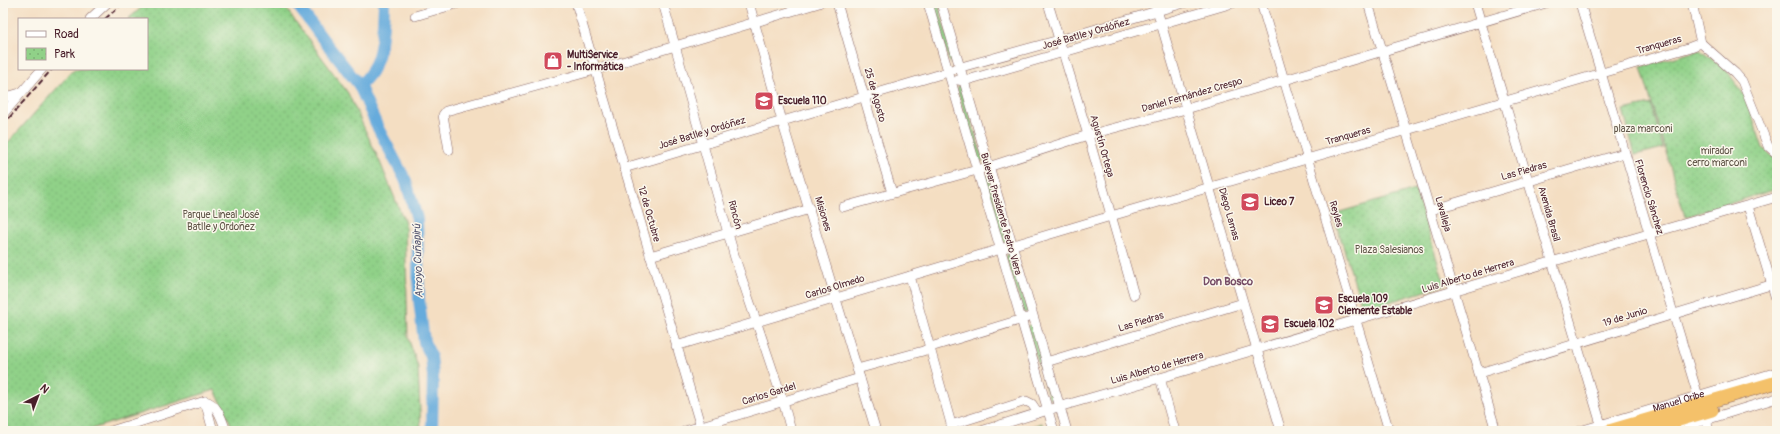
<svg xmlns="http://www.w3.org/2000/svg" width="1780" height="434" font-family="Pangolin,sans-serif">
<defs>
<pattern id="cemetery-stones" width="16" height="16" patternUnits="userSpaceOnUse"><rect width="16" height="16" fill="#90d188"/><path d="M2 7V4a2 2 0 0 1 4 0v3zM10 15v-3a2 2 0 0 1 4 0v3z" fill="#7eb376"/></pattern>
<pattern id="park-dots" width="8" height="8" patternUnits="userSpaceOnUse"><rect width="8" height="8" fill="#90d188"/><path d="M2 2h.1M6 6h.1" fill="none" stroke="#7eb376" stroke-width="1.8" stroke-linecap="round"/></pattern>
</defs>
<rect width="100%" height="100%" fill="#fbf7ec"/>
<filter id="ink" filterUnits="userSpaceOnUse"><feTurbulence type="fractalNoise" baseFrequency=".025" numOctaves="2"/><feDisplacementMap in="SourceGraphic" scale="8" xChannelSelector="R" yChannelSelector="G"/><feConvolveMatrix kernelMatrix="1 2 1 2 8 2 1 2 1" color-interpolation-filters="sRGB"/></filter>
<filter id="wash" filterUnits="userSpaceOnUse"><feTurbulence type="fractalNoise" baseFrequency=".012" numOctaves="4" result="noise"/><feDisplacementMap in="SourceGraphic" scale="16" xChannelSelector="R" yChannelSelector="G"/><feGaussianBlur stdDeviation="0.9" result="paint"/><feColorMatrix in="noise" values="0 0 0 0 0 0 0 0 0 0 0 0 0 0 0 0 0 1.4 0 .05"/><feComposite in="paint" operator="in"/></filter>
<g filter="url(#wash)">
<rect width="100%" height="100%" fill="#f4dec2"/>
<g fill="#90d188" stroke="#6d785a">
<polygon points="932,3 938,3 954,62 953,63 949,61"/>
<polygon points="959,86 961,86 983,160 981,162 978,160 957,89"/>
<polygon points="985,175 988,176 1007,242 1006,243 1003,243 984,176"/>
<polygon points="1010,253 1028,311 1027,313 1023,312 1006,256"/>
<polygon points="1030,324 1032,325 1053,399 1051,399 1049,398 1027,327"/>
</g>
<polygon fill="url(#cemetery-stones)" stroke="#6d785a" points="1042,423 1045,431 1018,431"/>
<g fill="url(#park-dots)" stroke="#6d785a">
<polygon points="147,3 284,3 290,14 348,93 380,162 405,223 408,337 418,367 421,431 234,431 215,390 85,431 3,431 3,148 74,69 147,69 147,19 128,19"/>
<polygon points="1700,50 1727,71 1745,96 1763,148 1773,157 1777,159 1777,189 1685,217 1641,67"/>
<polygon points="1651,104 1663,148 1635,155 1623,110"/>
<polygon points="1415,190 1445,285 1363,310 1333,214"/>
</g>
<g fill="none" stroke-linecap="round" stroke-linejoin="round">
<g stroke="#66abdc" stroke-width="12">
<polyline points="296,3 325,42 359,85 378,128 406,181 417,219 419,299 424,342 431,356 433,376 432,431"/>
<path d="M359,85C383,68 383,30 384,3"/>
</g>
</g>
</g>
<g filter="url(#ink)">
<g fill="none" stroke-linecap="round" stroke-linejoin="round">
<g stroke="#866260" stroke-width="10">
<g id="minor">
<polyline points="576,3 702,431"/>
<polyline points="663,3 735,258 783,401 791,431"/>
<polyline points="749,3 782,121 876,431"/>
<polyline points="837,3 892,193"/>
<polyline points="928,3 1054,431"/>
<polyline points="941,3 1067,431"/>
<polyline points="1048,3 1088,135 1134,295"/>
<polyline points="1155,3 1281,431"/>
<polyline points="1261,3 1389,431"/>
<polyline points="1368,3 1496,431"/>
<polyline points="1475,3 1603,431"/>
<polyline points="1580,3 1698,396"/>
<polyline points="1692,3 1701,43 1735,73 1742,81 1768,146 1777,154"/>
<polyline points="415,16 459,3"/>
<polyline points="90,19 107,3"/>
<polyline points="958,80 964,81 1233,3"/>
<polyline points="3,98 20,93"/>
<polyline points="3,114 42,69"/>
<polyline points="449,150 443,115 446,111 595,70 819,3"/>
<polyline points="624,168 948,72 954,69 1059,40 1184,3"/>
<polyline points="1748,206 1777,302"/>
<polyline points="843,207 988,167 1088,135 1186,109 1546,3"/>
<polyline points="1431,210 1624,153"/>
<polyline points="650,256 810,209"/>
<polyline points="910,276 953,431"/>
<polyline points="676,346 1111,216 1688,48 1701,43"/>
<polyline points="1046,362 1243,303"/>
<polyline points="857,369 923,351 934,346 1026,318"/>
<polyline points="1479,373 1777,283"/>
<polyline points="1160,378 1175,431"/>
<polyline points="205,401 213,431"/>
<polyline points="1706,420 1709,431"/>
<polyline points="951,425 1026,401 1032,404 1038,413"/>
<path d="M111,431L205,401C218,404 222,420 226,431"/>
<polyline points="685,431 860,378"/>
<polyline points="981,431 1048,410 1160,378 1544,264 1777,197"/>
<path id="s1" d="M1580,431L1777,372"/>
<polyline points="1670,431 1777,398"/>
</g>
</g>
<g stroke="#866260" stroke-width="14">
<g id="highway">
<polyline points="1609,431 1777,382"/>
<polyline points="1642,431 1712,410"/>
</g>
</g>
<use href="#minor" stroke="#fff" stroke-width="9"/>
<use href="#highway" stroke="#f4c16a" stroke-width="13"/>
<g stroke="#4a1f2b" stroke-width="2" stroke-dasharray="6 3" stroke-linecap="butt">
<polyline points="105,19 123,3"/>
<polyline points="3,125 52,69"/>
</g>
</g>
</g>
<defs>
<g id="shop-square" transform="scale(1)"><rect x="-9" y="-9" width="18" height="18" rx="4" fill="#d1495b" stroke="#fbf7ec"/><path d="M-5-2.5h2.3a2.7 3.5 0 0 1 5.4 0H5L5.5 6h-11ZM-1.5-2.5h3a1.5 2.3 0 0 0-3 0Z" fill="#fff"/></g>
<g id="school-square" transform="scale(1)"><rect x="-9" y="-9" width="18" height="18" rx="4" fill="#d1495b" stroke="#fbf7ec"/><path d="M0-5L7-2L0 1L-7-2ZM-4 1L0 2.5L4 1V4Q0 6-4 4Z" fill="#fff"/></g>
</defs>
<g fill-rule="evenodd">
<use href="#shop-square" x="553" y="61"/>
<use href="#school-square" x="764" y="101"/>
<use href="#school-square" x="1250" y="202"/>
<use href="#school-square" x="1324" y="305"/>
<use href="#school-square" x="1270" y="324"/>
</g>
<g text-anchor="middle" dominant-baseline="central" stroke-width="3" stroke-linejoin="round" paint-order="stroke">
<g font-size="10" fill="#4a1f2b" stroke="#fbf7ec">
<text transform="translate(1086 34) rotate(-16)">José Batlle y Ordóñez</text>
<text transform="translate(1659 45) rotate(-16)">Tranqueras</text>
<text transform="translate(875 95) rotate(74)">25 de Agosto</text>
<text transform="translate(1192 95) rotate(-16)">Daniel Fernández Crespo</text>
<text transform="translate(702 133) rotate(-17)">José Batlle y Ordóñez</text>
<text transform="translate(1348 136) rotate(-16)">Tranqueras</text>
<text transform="translate(1102 146) rotate(74)">Agustín Ortega</text>
<text transform="translate(1524 171) rotate(-16)">Las Piedras</text>
<text transform="translate(1649 197) rotate(73)">Florencio Sánchez</text>
<text transform="translate(649 214) rotate(74)">12 de Octubre</text>
<text transform="translate(823 214) rotate(73)">Misiones</text>
<text transform="translate(1001 214) rotate(74)">Bulevar Presidente Pedro Viera</text>
<text transform="translate(1229 214) rotate(74)">Diego Lamas</text>
<text transform="translate(1336 214) rotate(73)">Reyles</text>
<text transform="translate(1443 214) rotate(74)">Lavalleja</text>
<text transform="translate(1549 214) rotate(74)">Avenida Brasil</text>
<text transform="translate(735 215) rotate(75)">Rincón</text>
<text transform="translate(1468 276) rotate(-17)">Luis Alberto de Herrera</text>
<text transform="translate(835 287) rotate(-17)">Carlos Olmedo</text>
<text transform="translate(1625 317) rotate(-17)">19 de Junio</text>
<text transform="translate(1141 322) rotate(-17)">Las Piedras</text>
<text transform="translate(1157 368) rotate(-16)">Luis Alberto de Herrera</text>
<text transform="translate(769 394) rotate(-17)">Carlos Gardel</text>
<text stroke="none"><textPath href="#s1" startOffset="103">Manuel Oribe</textPath></text>
</g>
<g font-size="10" font-weight="bold" fill="#4a1f2b" stroke="#fbf7ec" text-anchor="start">
<text x="567" y="55">MultiService<tspan x="567" dy="12">- Informática</tspan></text>
<text x="778" y="101">Escuela 110</text>
<text x="1264" y="202">Liceo 7</text>
<text x="1338" y="299">Escuela 109<tspan x="1338" dy="12">Clemente Estable</tspan></text>
<text x="1284" y="324">Escuela 102</text>
</g>
<g font-size="10" fill="#5f5447" stroke="#fbf7ec">
<text x="1643" y="129">plaza marconi</text>
<text x="1717" y="151">mirador<tspan x="1717" dy="12">cerro marconi</tspan></text>
<text x="221" y="215">Parque Lineal José<tspan x="221" dy="12">Batlle y Ordoñez</tspan></text>
<text x="1389" y="250">Plaza Salesianos</text>
</g>
<g font-size="11" font-style="italic" fill="#555772" stroke="#fbf7ec">
<text transform="translate(418 261) rotate(-92)">Arroyo Cuñapirú</text>
</g>
<g font-size="11" font-weight="bold" fill="#754b65" stroke="#fbf7ec">
<text x="1228" y="281">Don Bosco</text>
</g>
</g>
<rect width="1780" height="434" fill="none" stroke="#fbf7ec" stroke-width="16"/>
<rect x="18" y="18" width="130" height="52" fill="#fbf7ec" stroke="#b4a19f"/>
<rect x="26" y="31" width="20" height="6" fill="#ffffff" stroke="#b4a19f"/>
<text x="54" y="38" font-size="12" fill="#4a1f2b">Road</text>
<rect x="26" y="48" width="20" height="12" fill="url(#park-dots)" stroke="#b4a19f"/>
<text x="54" y="58" font-size="12" fill="#4a1f2b">Park</text>
<g transform="translate(38 396) rotate(42)" stroke="#fbf7ec" stroke-width="3" paint-order="stroke">
<path d="M0-3L7 15L0 10L-7 15Z" fill="#4a1f2b"/>
<text y="-6" font-size="11" font-weight="bold" text-anchor="middle" fill="#4a1f2b">N</text>
</g>
</svg>
